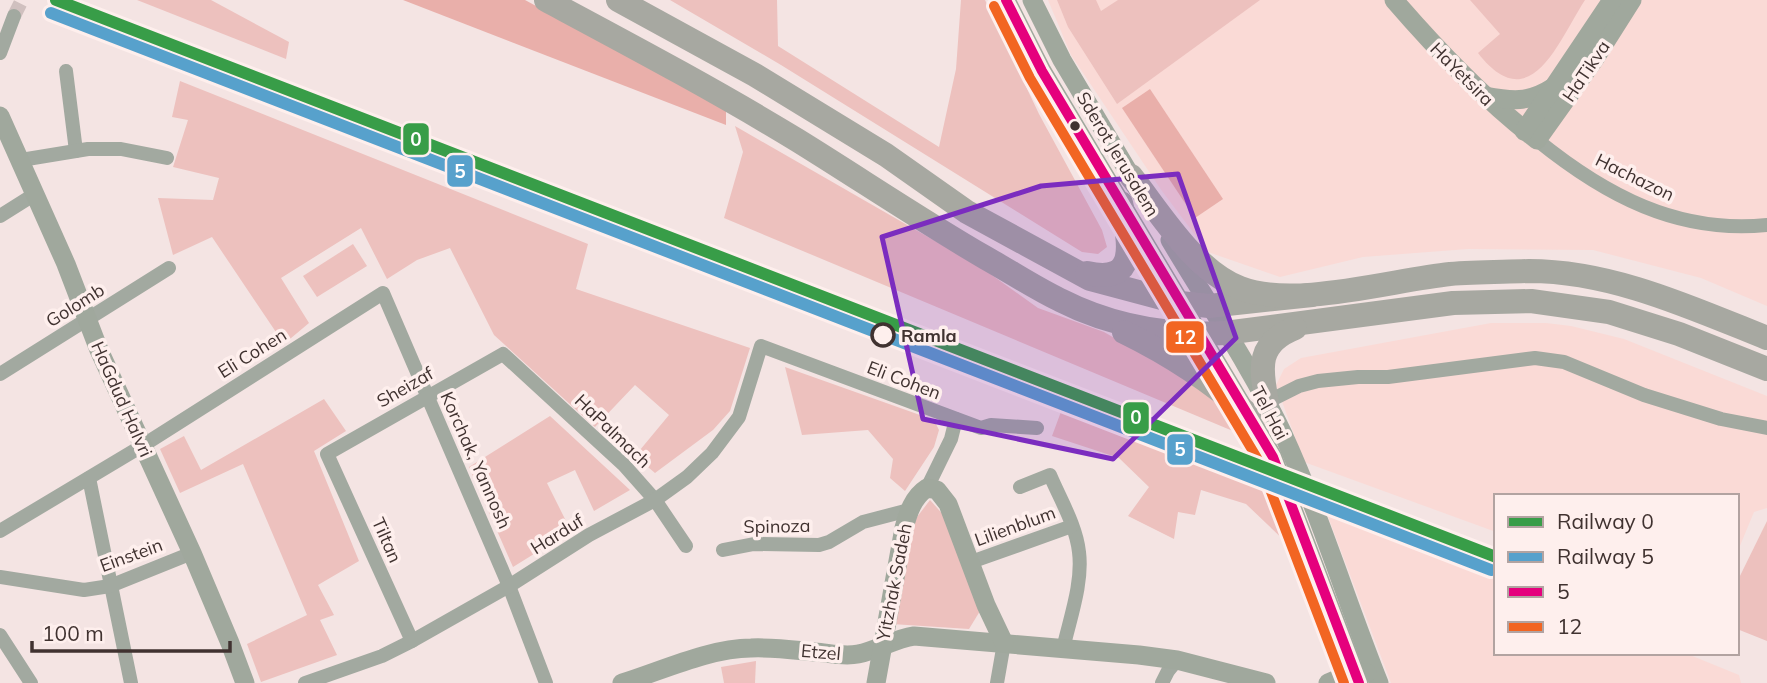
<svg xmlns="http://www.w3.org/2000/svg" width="1767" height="683" font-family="Mulish,sans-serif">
<rect width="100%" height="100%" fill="#f4e4e3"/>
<g fill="#fadad6">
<polygon points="1048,0 1767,0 1767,306 1701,278 1593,250 1468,249 1363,257 1280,277 1208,252 1162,191 1071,55"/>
<polygon points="1491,323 1546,323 1571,326 1624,339 1767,396 1767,508 1754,512 1737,553 1737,496 1496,496 1496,532 1304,462 1276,385 1284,369 1301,358"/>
<polygon points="1324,506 1496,576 1496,653 1685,653 1739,675 1741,683 1391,683"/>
</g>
<g fill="#edc1be">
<polygon points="137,0 211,0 289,42 286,59"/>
<polygon points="670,0 777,0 778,46 939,147 956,69 961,0 985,0 1039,114 1102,230 1107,247 1098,254 1082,252 781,65"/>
<polygon points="1057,0 1096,0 1101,11 1118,0 1260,0 1117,104 1068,27"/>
<path d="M1470,0H1585C1558,42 1530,120 1478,53L1500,34Z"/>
<polygon points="180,81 588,244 576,289 750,348 730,411 713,430 655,473 635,456 669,415 635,385 595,427 494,335 450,248 417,260 387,279 361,228 281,278 309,323 284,344 212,237 173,255 158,198 213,200 219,178 173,167 188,120 172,117"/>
<polygon points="735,126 982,268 1038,308 1104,332 1184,378 1239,419 1252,439 724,218 743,152"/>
<polygon points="353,244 367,266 317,297 303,276"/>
<polygon points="785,367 934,420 939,430 934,447 905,491 890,478 893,459 868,430 802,435"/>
<polygon points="324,399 346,431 314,451 359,561 318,585 334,615 320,620 337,655 261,682 247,644 307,615 243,464 180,493 160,449 184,436 201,470"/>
<polygon points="1062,409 1270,490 1289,545 1246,504 1201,490 1195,515 1178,512 1174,539 1128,516 1149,487 1119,458 1052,436"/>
<polygon points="550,416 630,490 594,511 575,470 547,483 571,531 513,567 469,467"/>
<polygon points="930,500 947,519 980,611 969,629 892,624 914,521"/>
<polygon points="1767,521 1767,641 1737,629 1737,582"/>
<polygon points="756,661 755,683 724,683 721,667"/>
</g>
<g fill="#e9afaa">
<polygon points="403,0 525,0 726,109 726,125"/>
<polygon points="1150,89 1223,199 1195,218 1122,108"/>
</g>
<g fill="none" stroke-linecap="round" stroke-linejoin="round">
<polyline stroke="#d0c0bf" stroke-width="14" stroke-dasharray="14 7" stroke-linecap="butt" points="14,16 22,0"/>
<g stroke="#a2a9a0" stroke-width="14">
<polyline points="0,53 14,16"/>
<polyline points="66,71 76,151"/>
<path d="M1537,140C1605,195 1677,234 1767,225"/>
<polyline points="21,160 88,149 121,149 167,158"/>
<polyline points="0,216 35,194"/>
<polyline points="0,374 169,268"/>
<polyline points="1267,402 1299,386 1318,381 1358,377 1388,377 1535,358 1564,362 1644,395 1721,419 1767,428"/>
<polyline points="89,478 131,683"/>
<path d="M1020,487L1050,475C1060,499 1076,525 1079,552C1083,583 1070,618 1063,649"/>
<polyline points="927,488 951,439 956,419"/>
<polyline points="0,531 142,446 383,293 509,586 546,683"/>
<polyline points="723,550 754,544 819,545 829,542 863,522 909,510"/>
<polyline points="971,562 1072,526"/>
<polyline points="0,577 84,590 110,586 192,553"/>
<polyline points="0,635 31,683"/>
<polyline points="412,641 327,454 503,354 624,465 655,500 686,546"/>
<polyline points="305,683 382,656 412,641 509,586 589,535 655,500 687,477 712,453 739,417 761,346 981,428 991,425 1037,428"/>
<polyline points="997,683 1004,643"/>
<polyline points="1162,683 1168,671 1177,660"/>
</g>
<g stroke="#a0a89d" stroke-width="19">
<polyline points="1006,0 1042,71 1273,457 1359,683"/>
<polyline points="1032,0 1062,60 1138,188"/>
<path d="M1394,0C1438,51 1484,99 1537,140L1594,60L1632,0"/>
<path d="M1485,96C1511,101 1529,103 1552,88"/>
<polyline points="0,116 66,264 99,350 192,553 230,643 245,683"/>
<polyline points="1524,131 1612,0"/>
<path d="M1170,240C1208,304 1251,367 1283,434C1320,515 1346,600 1379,683"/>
<path d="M622,683C661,671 710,648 751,648C773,647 794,650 815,652C829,653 844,657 858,654C878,650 894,639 914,636L1139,655L1177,660L1266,683"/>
<path d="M876,683L904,528C908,513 913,497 927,488L937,490L948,504L986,605L1004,643"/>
<polyline points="1328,683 1354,672 1367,673"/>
</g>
<g stroke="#a7a8a1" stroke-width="24">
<path d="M546,0C630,45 715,90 797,140C860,179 922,221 986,258C1011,272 1035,288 1060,300C1111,326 1169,336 1225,333L1453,303L1531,301L1609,312L1679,334L1767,369"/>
<polyline points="618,0 755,75 886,155 967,212 1090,279 1180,303 1209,306 1312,295"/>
<path d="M1131,176C1161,214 1194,270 1240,288C1294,309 1392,280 1450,274C1476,272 1503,272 1529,271C1612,271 1692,308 1767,338"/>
<path d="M1087,273C1142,285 1128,237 1121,203"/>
<path d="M1124,332C1169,354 1212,382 1249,415"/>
<path d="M1267,402C1260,367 1257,343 1295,328"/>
</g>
<g stroke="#feefed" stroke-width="16">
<polyline id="bus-1" points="1006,0 1042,71 1273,457 1359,683"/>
</g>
<g stroke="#feefed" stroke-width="16">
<polyline id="bus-2" points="994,6 1030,78 1260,463 1344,683"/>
</g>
<use href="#bus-1" stroke="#e5007d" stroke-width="10"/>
<use href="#bus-2" stroke="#f26522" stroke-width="10"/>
<g stroke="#feefed" stroke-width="18">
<polyline id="rail-1" points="56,0 1496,557"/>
</g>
<g stroke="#feefed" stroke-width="18">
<polyline id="rail-2" points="51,13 1491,570"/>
</g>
<use href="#rail-1" stroke="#389d48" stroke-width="12"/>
<use href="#rail-2" stroke="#57a1cc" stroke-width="12"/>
</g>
<path fill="#7b2cbf" fill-opacity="0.2" stroke="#7b2cbf" stroke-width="5" stroke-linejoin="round" d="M1178,174L1236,338L1113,459L923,419L882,237L1041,186Z"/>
<circle fill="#403230" stroke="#feefed" stroke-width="2.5" cx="1075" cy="126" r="6"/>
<circle fill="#feefed" stroke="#403230" stroke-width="3.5" cx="883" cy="335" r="11"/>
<g text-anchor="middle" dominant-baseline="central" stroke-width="7" stroke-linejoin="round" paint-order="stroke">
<g font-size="18" fill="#403230" stroke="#feefed">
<text transform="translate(1586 71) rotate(-56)">HaTikva</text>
<text transform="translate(1462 74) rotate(45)">HaYetsira</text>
<text transform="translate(1118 154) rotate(59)">Sderot Jerusalem</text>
<text transform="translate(1635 177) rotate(26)">Hachazon</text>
<text transform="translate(75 305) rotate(-32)">Golomb</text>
<text transform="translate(252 353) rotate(-32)">Eli Cohen</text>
<text transform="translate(904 380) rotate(21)">Eli Cohen</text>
<text transform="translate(405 387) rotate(-30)">Sheizaf</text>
<text transform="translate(122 399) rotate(66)">HaGdud HaIvri</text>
<text transform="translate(1270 413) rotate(62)">Tel Hai</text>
<text transform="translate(613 431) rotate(44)">HaPalmach</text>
<text transform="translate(476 460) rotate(66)">Korchak, Yannosh</text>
<text transform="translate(777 526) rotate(-1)">Spinoza</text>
<text transform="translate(1015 526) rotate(-20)">Lilienblum</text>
<text transform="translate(557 534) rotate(-32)">Harduf</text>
<text transform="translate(387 540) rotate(66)">Tiltan</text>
<text transform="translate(131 555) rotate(-20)">Einstein</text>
<text transform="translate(894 582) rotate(-79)">Yitzhak Sadeh</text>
<text transform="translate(821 652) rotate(5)">Etzel</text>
</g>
<g font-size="18" font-weight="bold" fill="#403230" stroke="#feefed" text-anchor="start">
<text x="901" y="335">Ramla</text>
</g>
</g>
<g stroke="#feefed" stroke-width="2.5">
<rect x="402" y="122" width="28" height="34" rx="7" fill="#389d48"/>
<rect x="446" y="154" width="28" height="34" rx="7" fill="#57a1cc"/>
<rect x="1165" y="320" width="40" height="34" rx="7" fill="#f26522"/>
<rect x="1122" y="401" width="28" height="34" rx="7" fill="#389d48"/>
<rect x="1166" y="433" width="28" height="33" rx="7" fill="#57a1cc"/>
</g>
<g font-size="19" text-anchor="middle" font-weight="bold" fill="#fff">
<text x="416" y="146">0</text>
<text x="460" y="178">5</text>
<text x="1185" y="344">12</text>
<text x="1136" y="424">0</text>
<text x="1180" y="456">5</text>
</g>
<rect x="1494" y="494" width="245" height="161" fill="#feefed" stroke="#b2a3a1" stroke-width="2"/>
<rect x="1508" y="517" width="35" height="10" fill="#389d48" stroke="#b2a3a1" stroke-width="2"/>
<text x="1557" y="529" font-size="21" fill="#403230">Railway 0</text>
<rect x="1508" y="552" width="35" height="10" fill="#57a1cc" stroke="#b2a3a1" stroke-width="2"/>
<text x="1557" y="564" font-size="21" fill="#403230">Railway 5</text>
<rect x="1508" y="587" width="35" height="10" fill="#e5007d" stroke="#b2a3a1" stroke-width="2"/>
<text x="1557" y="599" font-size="21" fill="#403230">5</text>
<rect x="1508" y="622" width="35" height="10" fill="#f26522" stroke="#b2a3a1" stroke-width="2"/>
<text x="1557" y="634" font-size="21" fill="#403230">12</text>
<path d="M32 641v10h198v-10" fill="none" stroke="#403230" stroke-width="3.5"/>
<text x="42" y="641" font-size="21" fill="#403230" stroke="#feefed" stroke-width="5" paint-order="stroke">100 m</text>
</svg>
